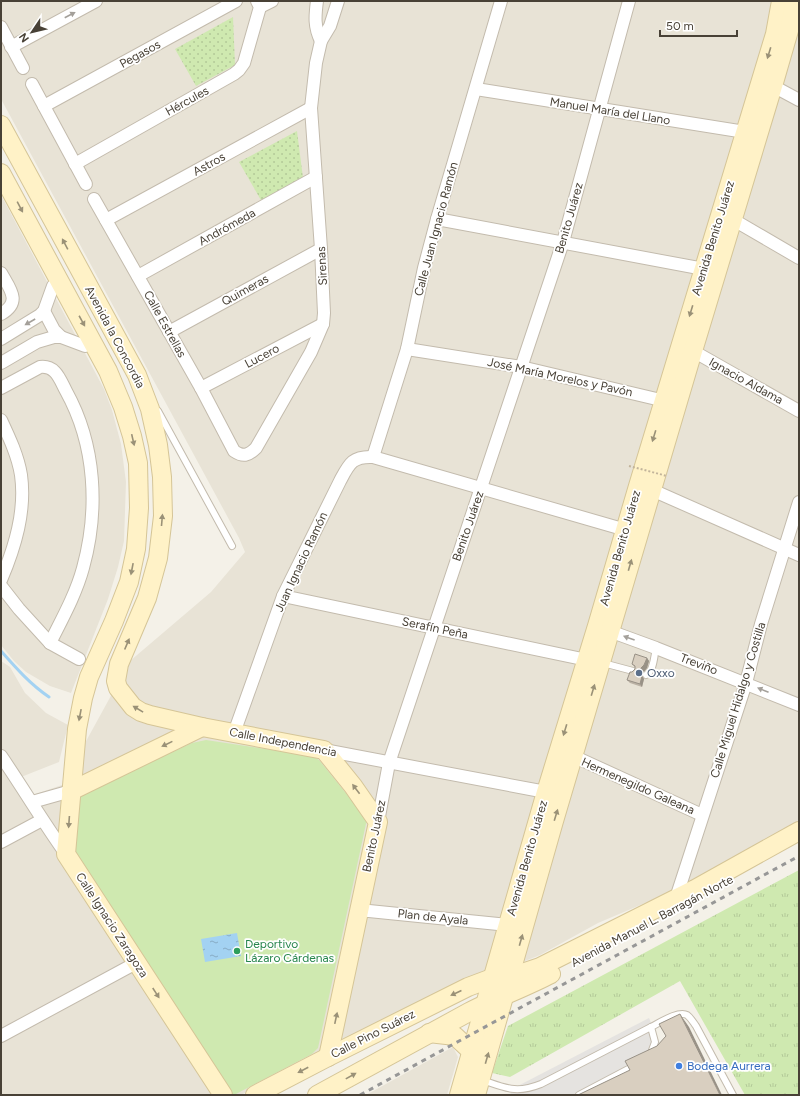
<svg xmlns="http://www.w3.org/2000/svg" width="800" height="1096" font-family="Figtree,sans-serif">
<defs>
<pattern id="grass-tufts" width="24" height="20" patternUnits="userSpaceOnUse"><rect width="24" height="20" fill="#cfe9b0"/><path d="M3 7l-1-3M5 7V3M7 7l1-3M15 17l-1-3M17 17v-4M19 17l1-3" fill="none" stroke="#b3c998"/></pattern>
<pattern id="park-dots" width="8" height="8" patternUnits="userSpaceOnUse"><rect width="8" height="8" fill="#cfe9b0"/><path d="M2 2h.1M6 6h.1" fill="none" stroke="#b3c998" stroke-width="1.8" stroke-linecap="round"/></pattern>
<pattern id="water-ripples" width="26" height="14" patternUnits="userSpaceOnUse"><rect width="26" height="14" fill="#a3d2f2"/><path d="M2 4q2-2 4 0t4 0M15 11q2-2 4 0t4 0" fill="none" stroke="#87acc5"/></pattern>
</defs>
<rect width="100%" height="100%" fill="#f4f1e8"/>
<g fill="#e8e3d6">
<polygon points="1,1 799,1 799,823 692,883 598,923 540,955 435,997 317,1055 241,1095 1,1095 1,765 24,798 62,785 130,661 211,592 245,552 239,538 1,99"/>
<polygon points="1,195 104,389 112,410 121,444 126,482 124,541 118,567 108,599 71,693 50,686 26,672 14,661 1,645"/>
<polygon points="1,661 10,667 25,693 46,713 68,725 59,762 16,779 1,757"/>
<polygon points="453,1047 458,1057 447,1095 366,1095"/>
</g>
<polygon fill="url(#grass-tufts)" points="799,870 799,1095 745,1095 680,981 510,1077 492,1073 508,1026"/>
<g fill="url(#park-dots)">
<polygon points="233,17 235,65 196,86 175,49"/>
<polygon points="297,131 303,178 262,202 239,162"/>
</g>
<polygon fill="#cfe9b0" points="206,740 312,756 319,760 367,819 318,1048 312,1054 234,1095 230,1095 74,856 78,799 84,793 192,743"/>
<polygon fill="#e5e3e0" points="649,1018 666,1058 613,1095 510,1095 512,1089"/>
<polygon fill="url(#water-ripples)" points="237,933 241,956 205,962 201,939"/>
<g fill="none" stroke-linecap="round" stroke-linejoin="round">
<path stroke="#a3d2f2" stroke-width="3" d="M1,651C16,668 30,684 49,697"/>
<g stroke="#c3bbad" stroke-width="8">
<g id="lane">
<polyline points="158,411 232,546"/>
<polyline points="603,663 633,671"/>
<path d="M646,675C654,671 654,656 656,648"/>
<path d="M651,1027C659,1023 679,1010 687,1015C691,1018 693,1022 696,1026L733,1095"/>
<path d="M482,1080C506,1088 516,1094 541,1084L651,1027L655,1042L651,1053"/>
<polyline points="579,1095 636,1065"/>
</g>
</g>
<g stroke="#c3bbad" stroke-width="14">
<g id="street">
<path d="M317,1C315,16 314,27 321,41"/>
<polyline points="260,7 272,1"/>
<polyline points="1,27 23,68"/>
<polyline points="11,47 96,1"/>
<polyline points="32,84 86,184"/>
<polyline points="773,86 799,100"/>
<polyline points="476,89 745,132"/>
<polyline points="44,106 236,1"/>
<polyline points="75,164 234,74 239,70 244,63 260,7 257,1"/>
<path d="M94,199L201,388L234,451C243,457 248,456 256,448L311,352L323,324L324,313L321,249L311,108L316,63L321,41L330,26L338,1"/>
<polyline points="437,219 704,269"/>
<polyline points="732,219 799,258"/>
<polyline points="106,220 311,108"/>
<path d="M1,273C10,289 22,302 1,314"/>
<polyline points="138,276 316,177"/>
<polyline points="44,311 54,330 61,337"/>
<polyline points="169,332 321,249"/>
<polyline points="1,339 40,315 44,311 53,286 60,282"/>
<polyline points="407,349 521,367 665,401"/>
<polyline points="693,351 799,411"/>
<polyline points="1,363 37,342 54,337 61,337 85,346 93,341"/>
<path d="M1,388L40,367C56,365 60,380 66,391C96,445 99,510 83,568C76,594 62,619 50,643"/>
<polyline points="201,388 323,324"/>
<path d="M1,420C9,437 18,456 21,475C26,511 15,547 1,580"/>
<polyline points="373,457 407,349 424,268 437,219 501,1"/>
<polyline points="652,490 799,555"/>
<polyline points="1,586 19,609 50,643 79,659"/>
<polyline points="283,596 587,660"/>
<polyline points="604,629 656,648 799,705"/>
<path d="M234,733L283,596L340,481C349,464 352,456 373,457L626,530"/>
<polyline points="324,750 546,792"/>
<path d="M1,756C23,788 43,822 66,854"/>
<polyline points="573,756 702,815"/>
<polyline points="32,802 71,791"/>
<polyline points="378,822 389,763 563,242 629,1"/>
<polyline points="1,842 42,820"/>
<polyline points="676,898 746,683 761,624 799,502"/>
<polyline points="359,910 508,925"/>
<polyline points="1,1036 136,963"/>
</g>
</g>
<g stroke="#d5c597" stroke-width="20">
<g id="secondary">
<polyline points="1,125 137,375 150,409 158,445 162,477 163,516 158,558 147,598 119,664 116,681 118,688 133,707 141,712 150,715 202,727 324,750 353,786 378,822 328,1057"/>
<polyline points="1,173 108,371 123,407 132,436 138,463 139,508 136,549 129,582 114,621 89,677 83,698 77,729 66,854 223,1095"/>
<polyline points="71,791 202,727"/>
<polyline points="429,1033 455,1036 471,1051"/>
<polyline points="255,1095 328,1057 468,987 492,978 510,977 540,967 695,889 799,831"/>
<path d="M317,1095L469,1012C496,998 524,988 551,974"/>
<polyline points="459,1095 546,792 597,626 638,486 775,34 781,1"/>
<polyline points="476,1095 554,821 693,351 773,86 790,27 795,1"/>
</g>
</g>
<use href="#lane" stroke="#fff" stroke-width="6"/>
<use href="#street" stroke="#fff" stroke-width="12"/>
<use href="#secondary" stroke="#fff2c7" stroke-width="18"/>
<polyline stroke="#979797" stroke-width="3" stroke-dasharray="5 5" stroke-linecap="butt" points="360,1095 799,856"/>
<polyline stroke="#c2b49b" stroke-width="2" stroke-dasharray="2 2" stroke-linecap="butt" points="629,466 667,476"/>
</g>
<polygon fill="#bbb2a5" points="647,658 649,661 647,668 642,674 642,676 644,679 642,687 630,683 627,680 635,669 635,667 632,664"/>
<g fill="#989186">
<polygon points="647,658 649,661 647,668 642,674 642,676 644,679 642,687 640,684 639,670"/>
<polygon points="680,1014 689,1027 722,1095 720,1095"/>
</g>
<g fill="#d9cfc0" stroke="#989186">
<polygon points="635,654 647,658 644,665 639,670 640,674 642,676 640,684 627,680 630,672 632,672 635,669 635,666 632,664"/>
<polygon points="680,1014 720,1095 578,1095 630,1070 625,1061 657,1046 666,1036 659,1024"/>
</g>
<defs><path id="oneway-solid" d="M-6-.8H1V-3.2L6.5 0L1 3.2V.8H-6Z"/></defs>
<g fill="#a4a09a">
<use href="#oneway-solid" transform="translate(70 15) rotate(-28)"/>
<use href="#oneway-solid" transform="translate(30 322) rotate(150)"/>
<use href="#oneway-solid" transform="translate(629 638) rotate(-160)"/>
<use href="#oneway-solid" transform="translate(763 690) rotate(-158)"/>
</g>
<g fill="#9a9177">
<use href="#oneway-solid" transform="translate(769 53) rotate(107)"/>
<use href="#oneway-solid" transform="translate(20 207) rotate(62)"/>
<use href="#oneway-solid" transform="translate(65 244) rotate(-118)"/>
<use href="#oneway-solid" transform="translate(691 311) rotate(107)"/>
<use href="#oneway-solid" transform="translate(82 321) rotate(61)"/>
<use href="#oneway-solid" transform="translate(654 436) rotate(107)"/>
<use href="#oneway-solid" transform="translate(133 440) rotate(77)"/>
<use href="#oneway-solid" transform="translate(162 520) rotate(-85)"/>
<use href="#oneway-solid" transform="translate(630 565) rotate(-74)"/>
<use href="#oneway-solid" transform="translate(132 569) rotate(101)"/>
<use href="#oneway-solid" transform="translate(127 644) rotate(-67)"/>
<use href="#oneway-solid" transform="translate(593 690) rotate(-73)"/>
<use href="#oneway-solid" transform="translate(138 709) rotate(-149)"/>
<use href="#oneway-solid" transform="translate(80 715) rotate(101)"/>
<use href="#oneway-solid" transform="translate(565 730) rotate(107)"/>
<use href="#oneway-solid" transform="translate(167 744) rotate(154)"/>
<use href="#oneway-solid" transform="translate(356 789) rotate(-127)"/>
<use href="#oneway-solid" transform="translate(556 815) rotate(-73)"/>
<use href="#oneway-solid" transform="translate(69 822) rotate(94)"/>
<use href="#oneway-solid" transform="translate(521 940) rotate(-74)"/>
<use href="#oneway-solid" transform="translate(156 993) rotate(57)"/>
<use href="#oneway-solid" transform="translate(456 993) rotate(155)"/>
<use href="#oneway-solid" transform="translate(336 1018) rotate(-78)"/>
<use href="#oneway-solid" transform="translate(487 1058) rotate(-74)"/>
<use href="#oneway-solid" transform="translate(303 1070) rotate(152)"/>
<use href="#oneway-solid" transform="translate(351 1076) rotate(-29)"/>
</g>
<circle fill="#5c6f8a" stroke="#fff" stroke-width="1.5" cx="639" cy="673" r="4"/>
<circle fill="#2e9e5b" stroke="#fff" stroke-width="1.5" cx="237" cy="951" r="4"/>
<circle fill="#3f7fe0" stroke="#fff" stroke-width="1.5" cx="679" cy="1066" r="4"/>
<g text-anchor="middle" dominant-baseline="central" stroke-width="3.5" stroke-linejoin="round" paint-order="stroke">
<g font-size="12" fill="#484136" stroke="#fff">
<text transform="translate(140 54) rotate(-29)">Pegasos</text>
<text transform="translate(187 101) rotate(-29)">Hércules</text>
<text transform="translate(610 111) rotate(9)">Manuel María del Llano</text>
<text transform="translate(209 164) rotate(-29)">Astros</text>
<text transform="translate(569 218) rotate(-74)">Benito Juárez</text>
<text transform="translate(227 227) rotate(-29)">Andrómeda</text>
<text transform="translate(436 229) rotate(-75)">Calle Juan Ignacio Ramón</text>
<text transform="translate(713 238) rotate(-73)">Avenida Benito Juárez</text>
<text transform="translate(322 266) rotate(-93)">Sirenas</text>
<text transform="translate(245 290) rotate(-29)">Quimeras</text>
<text transform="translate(165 324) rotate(61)">Calle Estrellas</text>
<text transform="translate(115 337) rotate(62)">Avenida la Concordia</text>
<text transform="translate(262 356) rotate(-28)">Lucero</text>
<text transform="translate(560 377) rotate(12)">José María Morelos y Pavón</text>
<text transform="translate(746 381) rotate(29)">Ignacio Aldama</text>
<text transform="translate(468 526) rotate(-71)">Benito Juárez</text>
<text transform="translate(620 548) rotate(-74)">Avenida Benito Juárez</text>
<text transform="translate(301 562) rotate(-65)">Juan Ignacio Ramón</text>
<text transform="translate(435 628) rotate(12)">Serafín Peña</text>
<text transform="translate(699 664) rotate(21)">Treviño</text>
<text transform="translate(738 700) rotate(-73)">Calle Miguel Hidalgo y Costilla</text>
<text transform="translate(283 742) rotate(11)">Calle Independencia</text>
<text transform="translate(638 786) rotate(24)">Hermenegildo Galeana</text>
<text transform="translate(374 836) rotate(-78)">Benito Juárez</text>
<text transform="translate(527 858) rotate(-74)">Avenida Benito Juárez</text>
<text transform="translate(433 917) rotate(6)">Plan de Ayala</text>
<text transform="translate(652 921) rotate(-28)">Avenida Manuel L. Barragán Norte</text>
<text transform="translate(112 925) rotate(57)">Calle Ignacio Zaragoza</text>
<text transform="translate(373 1034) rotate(-27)">Calle Pino Suárez</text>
</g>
<g font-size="12" fill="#4e5e75" stroke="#fff" text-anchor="start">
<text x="647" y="673">Oxxo</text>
</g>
<g font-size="12" fill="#27864d" stroke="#fff" text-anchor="start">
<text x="245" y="944">Deportivo<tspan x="245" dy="14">Lázaro Cárdenas</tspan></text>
</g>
<g font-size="12" fill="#366cbe" stroke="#fff" text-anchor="start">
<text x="687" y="1066">Bodega Aurrera</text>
</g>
</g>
<rect width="800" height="1096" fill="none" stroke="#484136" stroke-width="4"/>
<g transform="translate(32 32) rotate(235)" stroke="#ffffff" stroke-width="3" paint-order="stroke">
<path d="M0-3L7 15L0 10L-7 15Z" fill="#484136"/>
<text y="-6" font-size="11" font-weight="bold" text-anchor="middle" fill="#484136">N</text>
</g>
<path d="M660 30v6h77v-6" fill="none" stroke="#484136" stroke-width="2"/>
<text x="666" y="30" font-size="12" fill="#484136" stroke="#ffffff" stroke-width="3" paint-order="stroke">50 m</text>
</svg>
